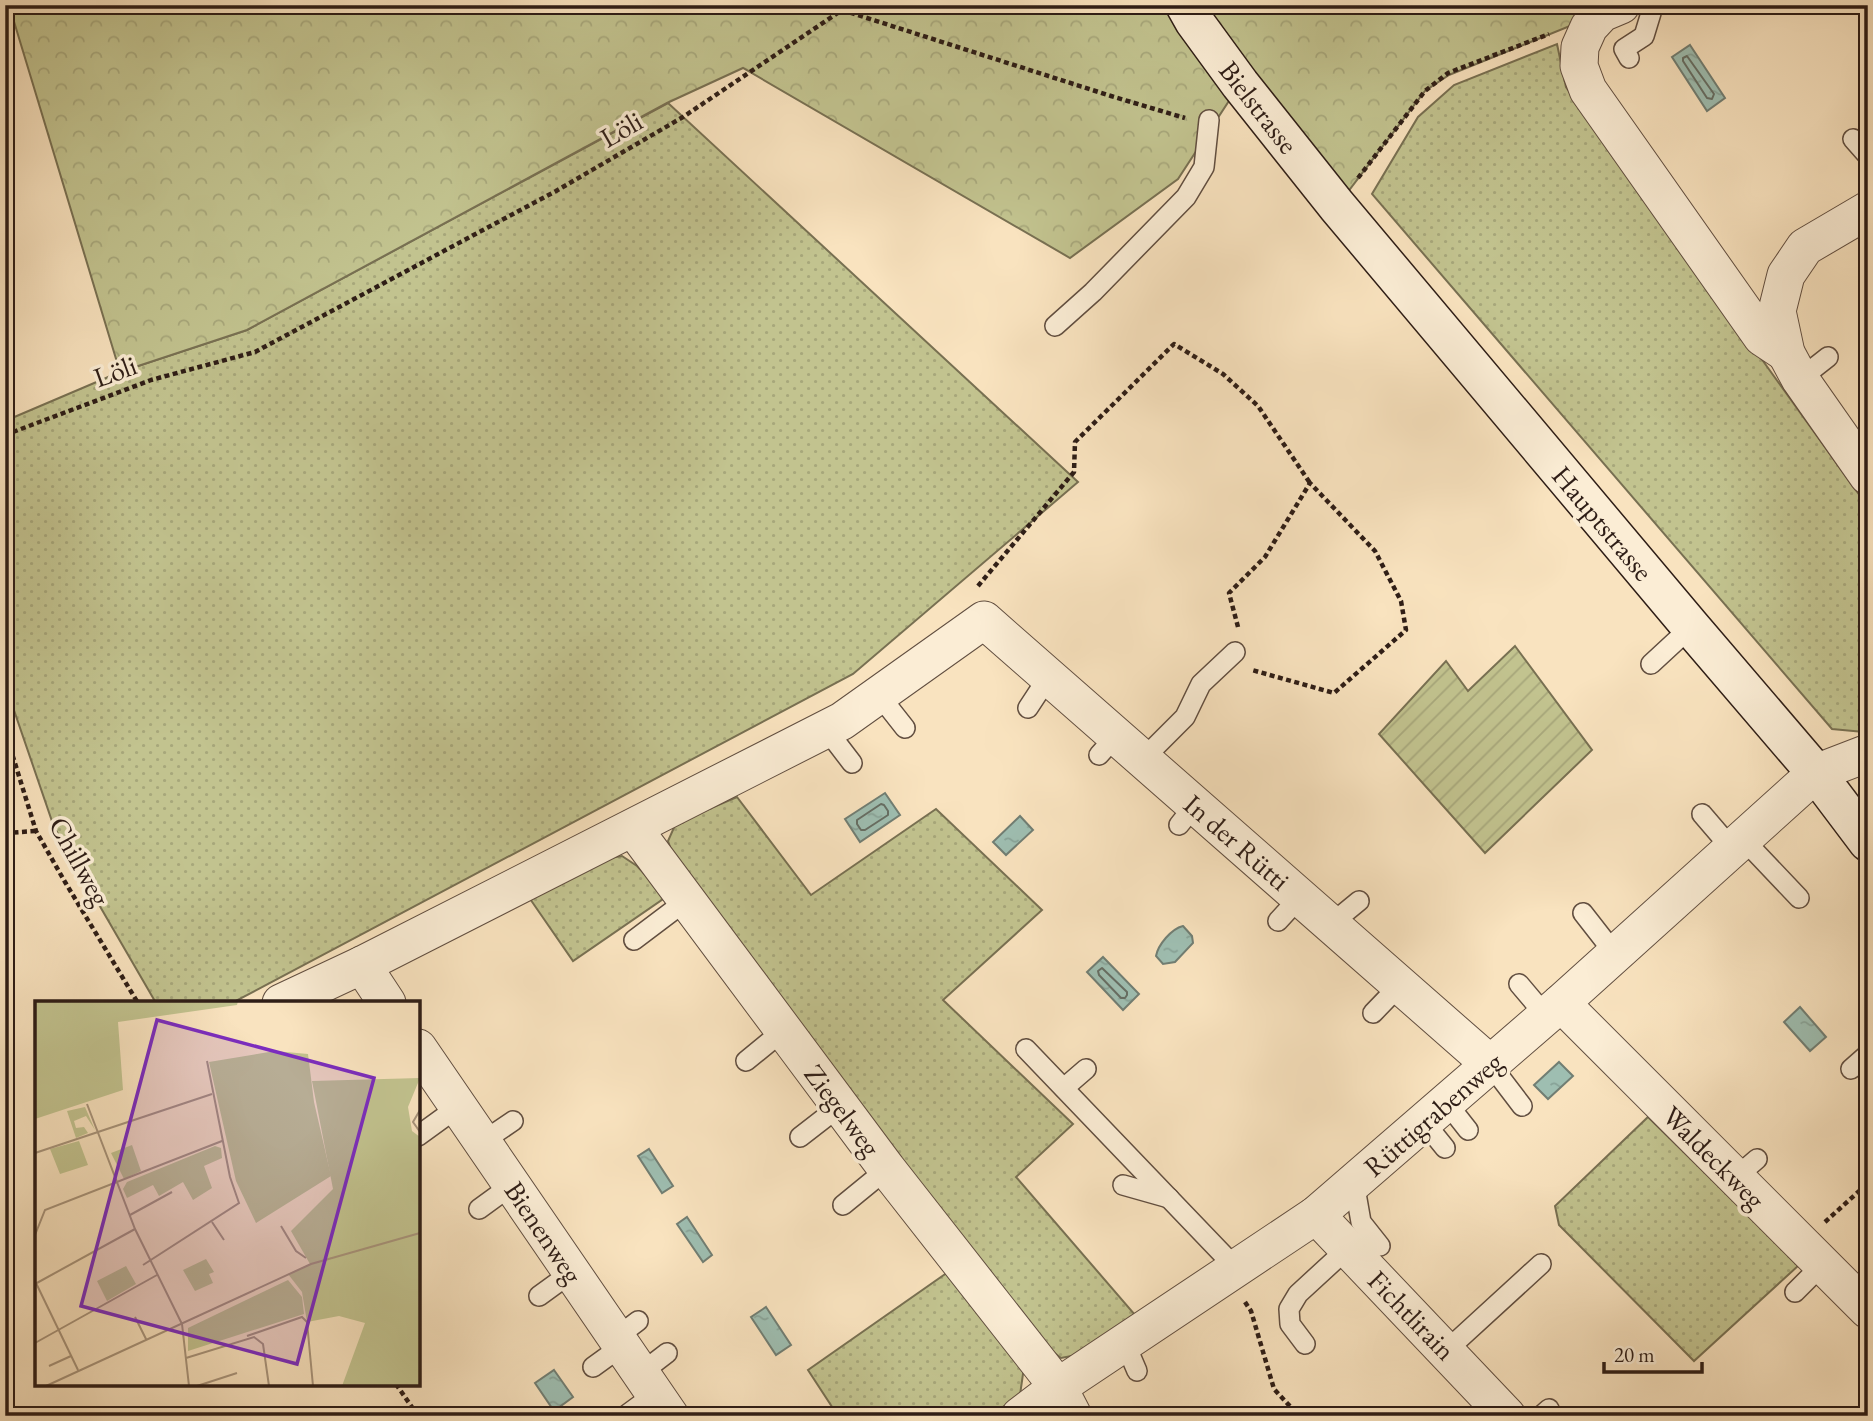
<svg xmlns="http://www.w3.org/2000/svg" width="1873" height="1421" font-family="'EB Garamond',serif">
<defs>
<pattern id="grass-dots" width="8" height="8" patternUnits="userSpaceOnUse" patternTransform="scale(1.75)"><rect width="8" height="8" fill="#c2c38f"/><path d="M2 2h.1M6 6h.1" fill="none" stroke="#a7a77b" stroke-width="1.8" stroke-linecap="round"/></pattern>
<pattern id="forest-crowns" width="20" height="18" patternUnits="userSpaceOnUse" patternTransform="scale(1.75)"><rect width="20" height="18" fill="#c2c38f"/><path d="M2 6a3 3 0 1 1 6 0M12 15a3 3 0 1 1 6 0" fill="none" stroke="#a7a77b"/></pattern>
<pattern id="garden-furrows" width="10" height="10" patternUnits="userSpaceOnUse" patternTransform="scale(1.75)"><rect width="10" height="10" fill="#c2c38f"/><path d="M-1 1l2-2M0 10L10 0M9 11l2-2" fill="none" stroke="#a7a77b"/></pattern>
<pattern id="water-ripples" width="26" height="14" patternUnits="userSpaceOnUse" patternTransform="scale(1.75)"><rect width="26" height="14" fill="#9ebeb1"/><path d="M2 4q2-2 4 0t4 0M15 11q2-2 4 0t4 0" fill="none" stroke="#88a398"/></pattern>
</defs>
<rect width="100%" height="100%" fill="#f9e3bf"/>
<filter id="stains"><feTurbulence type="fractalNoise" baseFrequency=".00286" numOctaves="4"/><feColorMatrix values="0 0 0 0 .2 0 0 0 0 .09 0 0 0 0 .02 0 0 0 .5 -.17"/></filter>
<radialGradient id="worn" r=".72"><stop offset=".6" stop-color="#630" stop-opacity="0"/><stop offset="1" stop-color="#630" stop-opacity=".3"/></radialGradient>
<g fill="url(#grass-dots)" stroke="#787052" stroke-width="2">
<polygon points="1557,44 1566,87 1868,507 1868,731 1864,732 1832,729 1372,194 1418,117 1454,85"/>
<polygon points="668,103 1078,482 853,674 232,1003 156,1003 54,827 5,684 5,421 120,372 247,330"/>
<polygon points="737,797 811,895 936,809 1042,910 943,1000 1073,1124 1016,1177 1136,1316 1087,1353 1061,1358 1039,1341 676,864 668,841 676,823"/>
<polygon points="622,856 637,866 666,897 573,961 528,896 603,859"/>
<polygon points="1648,1117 1799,1265 1694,1361 1559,1225 1555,1206"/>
<polygon points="951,1270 1024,1367 1020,1395 990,1416 838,1416 808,1370"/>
</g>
<polygon fill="url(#forest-crowns)" stroke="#787052" stroke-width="2" points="9,5 1598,5 1602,13 1449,75 1425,91 1337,206 1240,84 1178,179 1070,258 743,68 667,103 247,330 120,372"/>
<polygon fill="url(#garden-furrows)" stroke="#787052" stroke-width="2" points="1515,646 1592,750 1485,853 1379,734 1446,661 1468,691"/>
<g fill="url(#water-ripples)" stroke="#717e73" stroke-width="2">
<polygon points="1690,45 1725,98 1707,111 1672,57"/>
<polygon points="885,793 900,815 860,842 845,819"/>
<polygon points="1020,816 1033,830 1006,855 993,842"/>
<path d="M1183,926L1192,936L1193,943L1175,962L1163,964L1156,956C1158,945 1171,929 1183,926Z"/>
<polygon points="1103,957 1139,994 1123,1010 1087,972"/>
<polygon points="1800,1007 1826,1037 1810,1051 1784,1022"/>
<polygon points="1559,1062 1573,1076 1548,1099 1534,1085"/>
<polygon points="649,1149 673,1186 662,1193 638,1156"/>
<polygon points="687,1217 712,1255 703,1262 677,1224"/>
<polygon points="766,1307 791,1345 776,1355 751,1317"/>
<polygon points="554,1370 573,1397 554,1411 535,1383"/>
</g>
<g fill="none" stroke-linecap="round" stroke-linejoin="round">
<g stroke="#666e64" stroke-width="2">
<polygon points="1687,56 1714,94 1712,99 1707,98 1683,61 1683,58"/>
<polygon points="881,804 884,805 888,811 888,815 865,830 861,830 857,824 857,820"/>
<polygon points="1102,968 1127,992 1127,995 1125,998 1121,998 1099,975 1098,971"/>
</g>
<g stroke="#614e40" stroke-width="22">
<g id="service">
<polyline points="1629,58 1624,49 1644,36 1651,13 1648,5"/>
<polyline points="1853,139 1868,156"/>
<polyline points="1055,326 1093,292 1186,197 1204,167 1209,120"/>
<polyline points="1800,379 1828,357"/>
<polyline points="1651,664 1691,627"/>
<polyline points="879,695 905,728"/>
<polyline points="1028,708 1049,676"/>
<polyline points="826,729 852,763"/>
<polyline points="1099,755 1116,736"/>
<polyline points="1143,759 1185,717 1201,684 1235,652"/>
<polyline points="1702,814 1732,849"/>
<polyline points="1179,825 1195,805"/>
<polyline points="1743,839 1799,898"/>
<polyline points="1583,913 1615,954"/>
<polyline points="1278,921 1300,897"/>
<polyline points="1331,924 1359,901"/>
<polyline points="634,940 687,900"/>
<polyline points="1519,984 1546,1016"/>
<polyline points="1373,1013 1400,985"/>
<polyline points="1026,1049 1236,1268"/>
<polyline points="746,1061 784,1030"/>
<polyline points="1490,1064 1522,1106"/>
<polyline points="1851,1069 1868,1054"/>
<polyline points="1064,1088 1086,1069"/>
<polyline points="1446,1102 1468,1130"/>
<polyline points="1424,1122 1445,1148"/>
<polyline points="418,1136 458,1107"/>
<polyline points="800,1137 840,1106"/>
<polyline points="482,1142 513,1121"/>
<polyline points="1735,1178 1757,1159"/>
<polyline points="1354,1182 1361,1222 1380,1246"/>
<polyline points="1123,1185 1169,1198"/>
<polyline points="843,1205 887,1169"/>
<polyline points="479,1209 512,1185"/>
<polyline points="1795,1292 1822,1265"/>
<polyline points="539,1296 572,1272"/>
<polyline points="617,1337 638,1321"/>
<polyline points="1125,1343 1137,1371"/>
<polyline points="1305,1344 1290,1324 1289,1309 1298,1294 1348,1248"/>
<polyline points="1446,1351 1541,1264"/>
<polyline points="593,1367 622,1346"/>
<polyline points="641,1373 667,1353"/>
<polyline points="625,1416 655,1394"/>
<polyline points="1541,1416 1549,1409"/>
</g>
</g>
<g stroke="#614e40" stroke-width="39">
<g id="minor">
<polyline points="1621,5 1602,13 1589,27 1580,47 1579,66 1588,90 1762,337 1786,353"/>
<polyline points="1868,210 1805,247 1786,275 1777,311 1786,353 1800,379 1868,476"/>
<polyline points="633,828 887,1169 1058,1387 1073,1416"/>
<polyline points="362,965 387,1003"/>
<polyline points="281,1003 362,965 842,721 984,620 1490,1064"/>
<polyline points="1561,1003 1868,1310"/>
<polyline points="418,1048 670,1416"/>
<polyline points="1316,1215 1507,1416"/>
<polyline points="1020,1416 1058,1387 1316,1215 1561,1003 1816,773 1868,753"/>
</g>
</g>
<g stroke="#2e1d16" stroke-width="41">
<polyline id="secondary" points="1185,5 1194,21 1240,84 1337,206 1691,627 1816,773 1868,842"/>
</g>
<g stroke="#2e1d16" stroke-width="4.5" stroke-dasharray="5 3.5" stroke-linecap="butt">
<polyline points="842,10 1111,96 1185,118"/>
<polyline points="1358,178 1425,91 1448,73 1549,34"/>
<polyline points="5,435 151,380 255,352 556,191 683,117 842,10"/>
<polyline points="978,586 1074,472 1075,442 1174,344 1223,374 1258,406 1310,483"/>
<polyline points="1238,627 1229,593 1265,557 1310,483 1375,551 1401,601 1406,630 1334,693 1252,670"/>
<polyline points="5,731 36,831 65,882 138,1003"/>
<polyline points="5,833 36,831"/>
<polyline points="1825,1222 1868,1183"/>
<polyline points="1245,1302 1251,1311 1274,1389 1299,1416"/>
<polyline points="396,1384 418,1416"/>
</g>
<use href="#service" stroke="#fbedd5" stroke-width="19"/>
<use href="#minor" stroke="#fbedd5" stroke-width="37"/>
<use href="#secondary" stroke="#fbedd5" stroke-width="38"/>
</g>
<g text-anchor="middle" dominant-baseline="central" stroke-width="7" stroke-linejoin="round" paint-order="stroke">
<g font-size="28" fill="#2e1d16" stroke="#fbedd5">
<text transform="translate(1259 107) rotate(52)">Bielstrasse</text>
<text transform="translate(621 129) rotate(-30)">Löli</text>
<text transform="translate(115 371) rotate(-20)">Löli</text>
<text transform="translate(1603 523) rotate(50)">Hauptstrasse</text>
<text transform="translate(1237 842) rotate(41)">In der Rütti</text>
<text transform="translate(80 861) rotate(61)">Chillweg</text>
<text transform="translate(843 1110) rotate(53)">Ziegelweg</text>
<text transform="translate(1433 1114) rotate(-41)">Rüttigrabenweg</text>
<text transform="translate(1714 1157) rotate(45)">Waldeckweg</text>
<text transform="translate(544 1232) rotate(56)">Bienenweg</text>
<text transform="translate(1412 1315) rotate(46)">Fichtlirain</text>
</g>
</g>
<g transform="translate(35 1001)">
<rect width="385" height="385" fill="#f9e3bf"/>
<path d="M240,50L273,53L279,101L296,175L221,222L201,180L174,61ZM44,140L53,164L25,173L15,148ZM97,144L106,170L89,178L76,152ZM180,145L186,147L187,157L169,165L177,187L158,199L148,181L124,195L118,184L92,197L88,188L92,181ZM91,265L101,283L72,300L62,280ZM253,279L267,296L269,313L153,350V327Z" fill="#c2c38f"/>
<path d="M0,0H203L202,4L83,21L88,89L0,118ZM385,77L373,106L377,130L385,136V385H307L330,322L304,315L272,321L267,291L253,273L275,263L256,230L298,188L277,80Z" fill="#c2c38f"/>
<path d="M50,106L60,129L51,115L39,120L41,127L49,126L53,132L41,137L32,110ZM171,258L179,271L174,273L178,282L160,290L148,269Z" fill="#c2c38f"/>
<path fill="none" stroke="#a8947b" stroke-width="2" d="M52,103L100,228L147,323L154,385M385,109L378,121L385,131M0,152L177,93M95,214L137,191M177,221L189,239M246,225L261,250L271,257M0,234L10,209L187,140M108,264L204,202L195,176L172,60M1,282L43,369M0,283L100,228M100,316L111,338M212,335L267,316L272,321L278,385M0,342L122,274M151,357L219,336L228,343L234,385M14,365L36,355M11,385L276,263L385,232M162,385L202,372"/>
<path fill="#7b2cbf" fill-opacity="0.15" stroke="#7b2cbf" stroke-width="3.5" d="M122,19L339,77L262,363L46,305Z"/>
<rect width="385" height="385" fill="none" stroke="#2e1d16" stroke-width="3.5"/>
</g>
<rect width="1873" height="1421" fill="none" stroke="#f9e3bf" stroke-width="28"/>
<rect x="7" y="7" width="1859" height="1407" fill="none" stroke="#2e1d16" stroke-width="3.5"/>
<rect x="14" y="14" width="1845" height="1393" fill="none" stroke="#2e1d16" stroke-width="2"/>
<path d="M1604 1362v10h98v-10" fill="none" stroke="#2e1d16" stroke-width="3.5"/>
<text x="1614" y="1362" font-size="21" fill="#2e1d16" stroke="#fbedd5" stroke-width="5" paint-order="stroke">20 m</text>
<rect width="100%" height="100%" filter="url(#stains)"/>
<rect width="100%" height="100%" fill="url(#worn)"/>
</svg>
